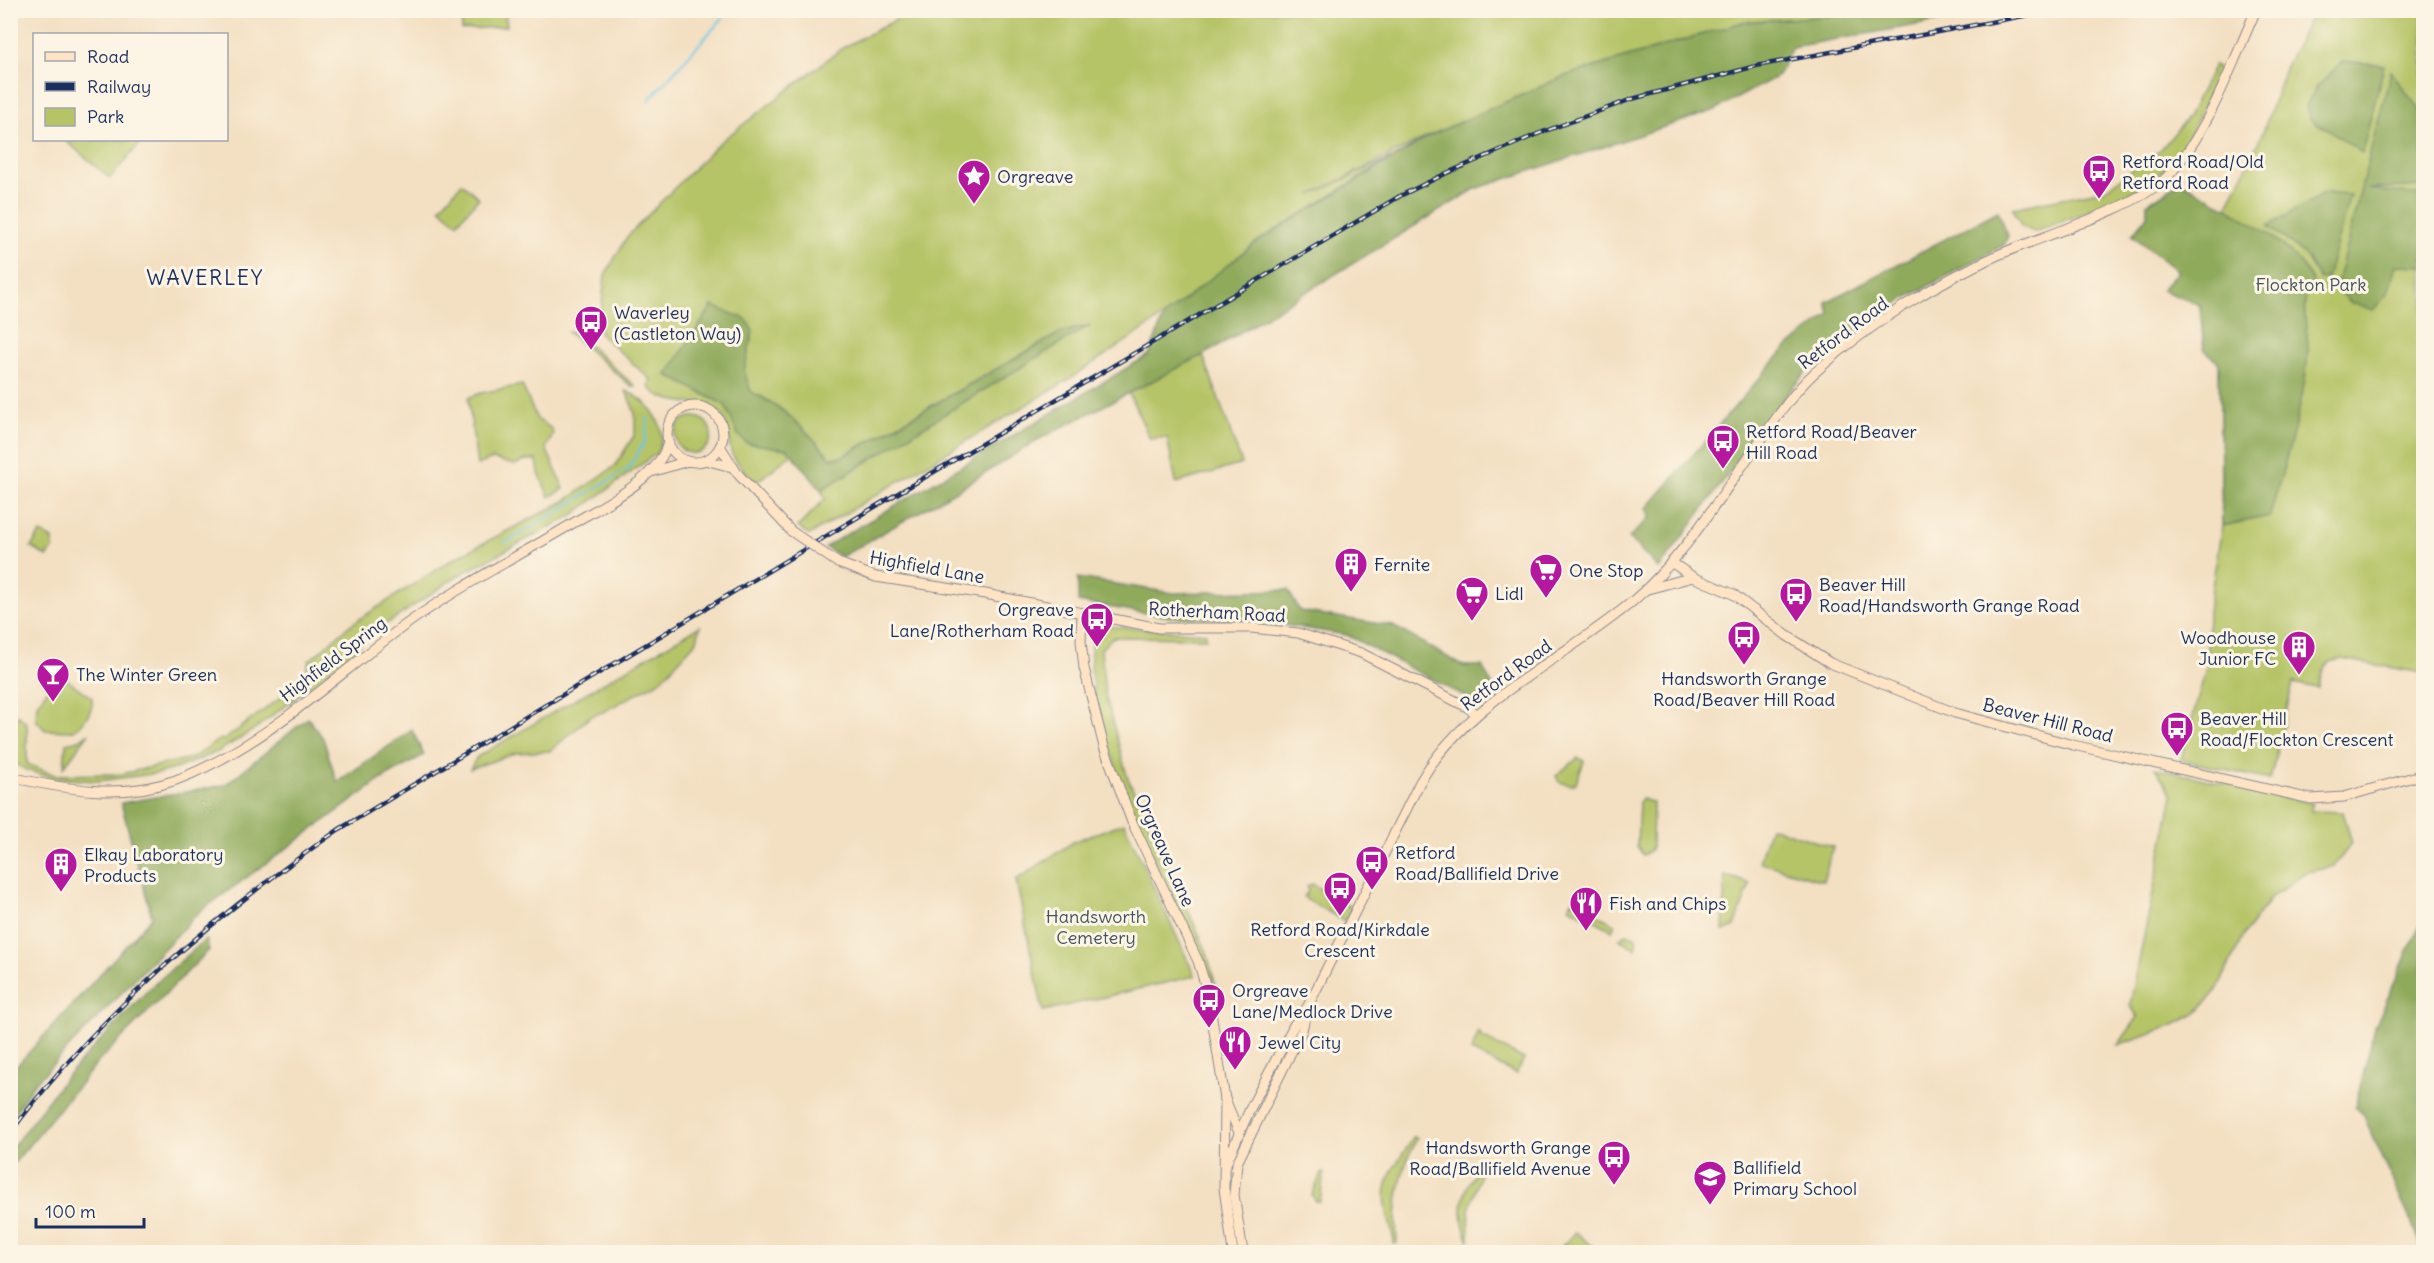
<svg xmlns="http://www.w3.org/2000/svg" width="2434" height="1263" font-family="Delius,sans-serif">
<rect width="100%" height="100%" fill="#fcf5e5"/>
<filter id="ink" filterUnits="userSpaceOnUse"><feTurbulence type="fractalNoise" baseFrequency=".0167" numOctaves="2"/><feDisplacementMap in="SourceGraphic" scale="12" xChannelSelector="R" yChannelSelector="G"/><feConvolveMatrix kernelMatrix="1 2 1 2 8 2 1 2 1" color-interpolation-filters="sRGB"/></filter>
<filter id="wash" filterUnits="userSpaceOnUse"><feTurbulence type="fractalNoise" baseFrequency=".008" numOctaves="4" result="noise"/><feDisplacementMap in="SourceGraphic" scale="24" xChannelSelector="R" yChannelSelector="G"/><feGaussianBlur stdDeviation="1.35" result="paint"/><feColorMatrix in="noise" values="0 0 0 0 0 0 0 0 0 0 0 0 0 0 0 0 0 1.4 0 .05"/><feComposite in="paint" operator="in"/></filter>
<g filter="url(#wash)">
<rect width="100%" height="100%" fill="#f3dfc1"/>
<g fill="#b6c467" stroke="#687a62" stroke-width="1.5">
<polygon points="461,11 505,11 507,26 462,30"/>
<path d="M913,11H1880L1878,13L1743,22L1565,76L1431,135L1311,195L1391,158L1258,241L1164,316L1063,383L809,535L798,527L825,499L821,490L1087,326L1060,333L841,457L831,458C806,431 785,406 751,392L744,371L752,331L667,375L725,405L739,436L747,443L788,449L792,454L756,482C749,475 740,467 734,458C725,444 733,422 717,411C695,398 666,408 648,386L651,380L599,333L605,275L627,237L649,214L719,143L844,47Z"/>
<path d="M2314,11H2423V673L2342,659C2322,661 2322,671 2318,688L2293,683L2270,780L2181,760L2207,665L2208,611L2222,526L2219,363L2204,350L2200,305L2162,290L2178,271L2132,235L2147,216V204L2181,182L2227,208L2263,132L2286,66Z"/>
<path d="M2214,65L2221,69C2209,95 2197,122 2183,147C2154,194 2083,212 2035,232L2022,227L2013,208L2104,190L2161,149L2188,117Z"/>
<polygon points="72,140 143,140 110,178 66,141"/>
<polygon points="462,183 479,198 457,223 440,208"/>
<polygon points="568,332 575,333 635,386 631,386"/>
<polygon points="1203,355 1242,464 1176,483 1167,437 1150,439 1128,391"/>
<polygon points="522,385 537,419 552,429 553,435 546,448 564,489 549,497 539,473 537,460 525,460 515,465 493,459 477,465 468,398 481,393"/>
<path d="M626,391C650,401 671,428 657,453L571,516L459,575L391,621L370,632L354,651L306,690L252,731L219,751L178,768L159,773L97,781L53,778L26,770L11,761V727L18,715L27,724V764L55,775L121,774L192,758L220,739L224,740L288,692L305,674L309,661L350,625L453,559L565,501L615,466L635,434V413Z"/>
<circle cx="693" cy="435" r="18"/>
<polygon points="40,533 53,539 53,549 47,557 31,547"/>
<polygon points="700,626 697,641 660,681 603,712 591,716 550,751 515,753 470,769 477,757"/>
<path d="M1105,626L1206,633V638L1113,637L1101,649L1105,694L1127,776L1206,950L1219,997L1214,1001C1210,985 1205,969 1198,953C1178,908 1048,658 1105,626Z"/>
<path d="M59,674L92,698C94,710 82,727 71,731L45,730L36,720L37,704Z"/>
<polygon points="89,733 64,767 66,743 79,740"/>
<polygon points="1578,758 1584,761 1576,783 1571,785 1559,782 1556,776"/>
<polygon points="2155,768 2312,803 2311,811 2343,812 2352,843 2334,866 2304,873 2270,899 2245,933 2217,990 2196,1014 2174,1025 2118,1045 2138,1017 2130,1005 2173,795"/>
<polygon points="1642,799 1653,803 1652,846 1650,851 1643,855 1637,846 1639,802"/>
<polygon points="1124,823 1195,976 1043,1011 1016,880 1075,841"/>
<polygon points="1770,827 1833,847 1823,881 1759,862"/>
<polygon points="1725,875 1750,884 1735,926 1723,931"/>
<polygon points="1312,884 1351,907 1344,921 1307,900 1304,897 1308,891 1307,886"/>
<polygon points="1572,901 1615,924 1612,930 1569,907"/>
<polygon points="1626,934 1636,937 1636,949 1619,939"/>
<polygon points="1479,1032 1482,1037 1524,1059 1516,1074 1471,1051"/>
<path d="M1413,1137L1417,1138C1399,1174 1394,1204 1397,1243L1394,1244C1393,1231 1388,1219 1386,1206C1381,1177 1401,1160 1413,1137Z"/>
<path d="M1478,1170L1481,1171L1469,1210V1241C1457,1215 1460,1192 1478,1170Z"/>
<polygon points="1324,1173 1320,1201 1316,1201 1312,1195 1321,1174"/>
<polygon points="1575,1233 1601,1252 1571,1252 1562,1246"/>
</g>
<g fill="#90aa5c" stroke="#566c5d" stroke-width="1.5">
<polygon points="1880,10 1996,11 1792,47 1778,76 1713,111 1475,189 1203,355 1039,439 961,488 841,557 825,547 1149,355 1164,316 1258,241 1431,135 1565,76 1743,22 1878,13"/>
<polygon points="2343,61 2384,65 2362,153 2328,129 2316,124 2309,118 2306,106 2317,87"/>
<polygon points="2391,71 2423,115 2423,186 2368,189 2423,196 2423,266 2396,265 2388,293 2373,310 2351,303 2336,287"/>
<path d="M2181,182C2223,206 2293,239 2313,283C2297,298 2309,331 2308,350C2306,401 2283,466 2270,516L2222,526L2219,363L2204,350L2200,305L2162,290L2178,271L2132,235L2147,216V204Z"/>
<polygon points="2325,193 2350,195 2327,278 2319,279 2304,254 2268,226"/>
<polygon points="1998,211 2008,236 2004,245 1904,299 1815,362 1787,394 1659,569 1629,538 1651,516 1646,509 1784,350 1830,314 1826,302"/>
<path d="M712,306L746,319L753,331L744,371L751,392C785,407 806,431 831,458L842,457L1060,333L1090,325L821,490L788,449L747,443L739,436L725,405L667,375Z"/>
<polygon points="1078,578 1173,593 1288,590 1300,611 1393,626 1463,666 1482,666 1494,689 1473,701 1347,635 1259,621 1170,617 1078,602"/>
<polygon points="308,718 323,738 337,782 412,730 424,755 382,779 198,913 32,1086 11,1119 11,1072 152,917 121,803 225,785"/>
<polygon points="2423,917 2424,1252 2420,1252 2420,1242 2363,1114 2355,1107 2375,1027"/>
<polygon points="206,939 209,950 97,1063 11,1167 11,1149 65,1078 149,989"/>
</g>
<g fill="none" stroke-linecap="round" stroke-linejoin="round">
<g stroke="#64c5e3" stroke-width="2">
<polyline points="648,101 730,10"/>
<polyline points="505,543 628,469 645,441 648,418"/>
</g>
</g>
</g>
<g filter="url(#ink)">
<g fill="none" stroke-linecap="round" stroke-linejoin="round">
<g stroke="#878790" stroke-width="11">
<g id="secondary">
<circle cx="695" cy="434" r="28"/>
<polyline points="720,446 737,473 791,531"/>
<polyline points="705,460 732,467"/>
<polyline points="651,472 688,461"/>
<polyline points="1671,562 1693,577 1733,594 1786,635 1830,663 1955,713 2073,745 2311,799 2344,797 2424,774"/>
<polyline points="838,563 876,577 985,594 1159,628 1251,628 1298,633 1361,653 1469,708 1476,714"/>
<polyline points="1648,589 1693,577"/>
<polyline points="1082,613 1081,641 1084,668 1104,747 1132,822 1198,961 1208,994 1225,1099 1224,1188 1233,1252"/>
<path d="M10,777C65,789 121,800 176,780C264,747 333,677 408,623C461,585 519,556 575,522C605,504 660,478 668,442"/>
<polyline points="1225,1099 1240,1135"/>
<path d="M1226,1164L1250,1109L1294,1025L1308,1006L1420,782C1467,700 1562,661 1633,601C1687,555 1725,488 1767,431C1783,409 1799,385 1820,368C1869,324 1938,282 1998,255C2042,236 2137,208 2168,176C2208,133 2232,64 2256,10"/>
<polyline points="1243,1252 1234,1195 1237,1163 1302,1030 1306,1014"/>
</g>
</g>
<use href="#secondary" stroke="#fee4c5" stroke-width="9"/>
<g stroke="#1b2f5e" stroke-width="4.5">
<path id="rail" d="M10,1133C99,1013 216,915 338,830L873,508L1400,196L1447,173L1540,133L1632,99L1756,66L2055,10"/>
</g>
<use href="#rail" stroke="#fcf5e5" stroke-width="2" stroke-dasharray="7" stroke-linecap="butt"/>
<g stroke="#878790" stroke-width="11" stroke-linecap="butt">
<polyline id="secondary-bridge" points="791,531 838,563"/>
</g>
<use href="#secondary-bridge" stroke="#fee4c5" stroke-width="9"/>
</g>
</g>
<defs>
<g id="bus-pin" transform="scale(1.725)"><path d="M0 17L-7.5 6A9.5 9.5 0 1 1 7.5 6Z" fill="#b5179e" stroke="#fcf5e5"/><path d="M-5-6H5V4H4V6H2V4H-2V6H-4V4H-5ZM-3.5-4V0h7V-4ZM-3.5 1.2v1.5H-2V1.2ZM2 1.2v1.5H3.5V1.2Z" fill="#fff"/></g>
<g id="sight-pin" transform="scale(1.725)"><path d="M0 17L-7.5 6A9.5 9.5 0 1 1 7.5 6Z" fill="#b5179e" stroke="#fcf5e5"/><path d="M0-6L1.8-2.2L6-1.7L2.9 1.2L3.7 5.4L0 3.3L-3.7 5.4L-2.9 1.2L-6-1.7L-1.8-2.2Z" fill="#fff"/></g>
<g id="building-pin" transform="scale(1.725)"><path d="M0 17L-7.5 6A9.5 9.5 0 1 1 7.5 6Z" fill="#b5179e" stroke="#fcf5e5"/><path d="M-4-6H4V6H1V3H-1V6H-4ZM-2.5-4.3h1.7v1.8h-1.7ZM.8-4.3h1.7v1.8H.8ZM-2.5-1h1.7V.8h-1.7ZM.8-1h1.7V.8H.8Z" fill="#fff"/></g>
<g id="supermarket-pin" transform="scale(1.725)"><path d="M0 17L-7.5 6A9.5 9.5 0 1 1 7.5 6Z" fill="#b5179e" stroke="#fcf5e5"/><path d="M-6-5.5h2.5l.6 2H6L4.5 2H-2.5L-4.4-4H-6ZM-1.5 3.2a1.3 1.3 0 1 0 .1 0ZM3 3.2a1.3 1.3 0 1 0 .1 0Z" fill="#fff"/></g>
<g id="bar-pin" transform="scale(1.725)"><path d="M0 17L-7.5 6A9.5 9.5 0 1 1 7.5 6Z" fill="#b5179e" stroke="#fcf5e5"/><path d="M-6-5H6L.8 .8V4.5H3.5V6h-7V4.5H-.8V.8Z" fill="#fff"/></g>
<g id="restaurant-pin" transform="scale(1.725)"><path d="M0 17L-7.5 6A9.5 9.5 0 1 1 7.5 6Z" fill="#b5179e" stroke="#fcf5e5"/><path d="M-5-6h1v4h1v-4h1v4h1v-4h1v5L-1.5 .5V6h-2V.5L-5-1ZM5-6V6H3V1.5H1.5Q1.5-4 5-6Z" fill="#fff"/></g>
<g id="school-pin" transform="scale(1.725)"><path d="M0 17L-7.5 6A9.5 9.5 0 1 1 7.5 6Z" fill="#b5179e" stroke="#fcf5e5"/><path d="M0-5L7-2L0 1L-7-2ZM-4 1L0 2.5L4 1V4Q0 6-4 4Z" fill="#fff"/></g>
</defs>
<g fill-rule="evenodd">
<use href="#bus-pin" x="2099" y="171"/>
<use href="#sight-pin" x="974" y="176"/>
<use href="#bus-pin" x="591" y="322"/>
<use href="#bus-pin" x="1723" y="441"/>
<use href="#building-pin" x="1351" y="564"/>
<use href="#supermarket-pin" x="1546" y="570"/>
<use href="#supermarket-pin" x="1472" y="593"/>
<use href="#bus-pin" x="1796" y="594"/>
<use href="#bus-pin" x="1097" y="619"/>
<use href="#bus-pin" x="1744" y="637"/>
<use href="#building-pin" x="2299" y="647"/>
<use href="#bar-pin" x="53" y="674"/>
<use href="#bus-pin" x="2177" y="728"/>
<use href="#bus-pin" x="1372" y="862"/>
<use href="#building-pin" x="61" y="864"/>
<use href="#bus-pin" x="1340" y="888"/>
<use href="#restaurant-pin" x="1586" y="903"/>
<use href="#bus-pin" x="1209" y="1000"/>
<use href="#restaurant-pin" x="1235" y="1042"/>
<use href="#bus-pin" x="1614" y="1157"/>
<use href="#school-pin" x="1710" y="1177"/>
</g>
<g text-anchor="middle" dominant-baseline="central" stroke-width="6" stroke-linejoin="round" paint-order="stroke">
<g font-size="18" fill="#1b2f5e" stroke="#fcf5e5" text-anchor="start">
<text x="2122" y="161">Retford Road/Old<tspan x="2122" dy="21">Retford Road</tspan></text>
<text x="997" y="176">Orgreave</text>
<text x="614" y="312">Waverley<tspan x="614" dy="21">(Castleton Way)</tspan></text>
<text x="1746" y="431">Retford Road/Beaver<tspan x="1746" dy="21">Hill Road</tspan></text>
<text x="1374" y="564">Fernite</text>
<text x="1569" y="570">One Stop</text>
<text x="1819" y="584">Beaver Hill<tspan x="1819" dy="21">Road/Handsworth Grange Road</tspan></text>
<text x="1495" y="593">Lidl</text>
<text x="1074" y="609" text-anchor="end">Orgreave<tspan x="1074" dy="21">Lane/Rotherham Road</tspan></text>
<text x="2276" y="637" text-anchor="end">Woodhouse<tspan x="2276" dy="21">Junior FC</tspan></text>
<text x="76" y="674">The Winter Green</text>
<text x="1744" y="678" text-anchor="middle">Handsworth Grange<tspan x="1744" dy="21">Road/Beaver Hill Road</tspan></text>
<text x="2200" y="718">Beaver Hill<tspan x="2200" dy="21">Road/Flockton Crescent</tspan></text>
<text x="1395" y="852">Retford<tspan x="1395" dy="21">Road/Ballifield Drive</tspan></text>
<text x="84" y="854">Elkay Laboratory<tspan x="84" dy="21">Products</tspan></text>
<text x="1609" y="903">Fish and Chips</text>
<text x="1340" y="929" text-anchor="middle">Retford Road/Kirkdale<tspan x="1340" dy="21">Crescent</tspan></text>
<text x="1232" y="990">Orgreave<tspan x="1232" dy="21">Lane/Medlock Drive</tspan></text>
<text x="1258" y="1042">Jewel City</text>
<text x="1591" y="1147" text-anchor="end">Handsworth Grange<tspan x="1591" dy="21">Road/Ballifield Avenue</tspan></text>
<text x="1733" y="1167">Ballifield<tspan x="1733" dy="21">Primary School</tspan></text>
</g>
<g font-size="18" fill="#425460" stroke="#fcf5e5">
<text x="2311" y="284">Flockton Park</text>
<text x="1096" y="916">Handsworth<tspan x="1096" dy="21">Cemetery</tspan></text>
</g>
<g font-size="18" fill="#1b2f5e" stroke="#fcf5e5">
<text transform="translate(1843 333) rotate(-37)">Retford Road</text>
<text transform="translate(927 567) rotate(10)">Highfield Lane</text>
<text transform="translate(1217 612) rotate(3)">Rotherham Road</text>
<text transform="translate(333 659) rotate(-37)">Highfield Spring</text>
<text transform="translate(1506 675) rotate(-36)">Retford Road</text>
<text transform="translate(2048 720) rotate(14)">Beaver Hill Road</text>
<text transform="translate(1165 850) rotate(66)">Orgreave Lane</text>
</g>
<g font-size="21" letter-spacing="1.5" fill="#1b2f5e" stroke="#fcf5e5">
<text x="205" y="277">WAVERLEY</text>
</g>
</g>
<rect width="2434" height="1263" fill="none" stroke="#fcf5e5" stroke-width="36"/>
<rect x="33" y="33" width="195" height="108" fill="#fcf5e5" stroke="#a2a6af" stroke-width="1.5"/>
<rect x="45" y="52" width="30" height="9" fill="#fee4c5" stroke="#a2a6af" stroke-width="1.5"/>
<text x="87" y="63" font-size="18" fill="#1b2f5e">Road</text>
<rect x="45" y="82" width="30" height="9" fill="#1b2f5e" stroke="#a2a6af" stroke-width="1.5"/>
<text x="87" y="93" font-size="18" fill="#1b2f5e">Railway</text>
<rect x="45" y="108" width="30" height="18" fill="#b6c467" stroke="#a2a6af" stroke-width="1.5"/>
<text x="87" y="123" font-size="18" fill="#1b2f5e">Park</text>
<path d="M36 1218v9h108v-9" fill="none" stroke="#1b2f5e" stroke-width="3"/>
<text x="45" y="1218" font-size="18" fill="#1b2f5e" stroke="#fcf5e5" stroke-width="4.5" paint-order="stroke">100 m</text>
</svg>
